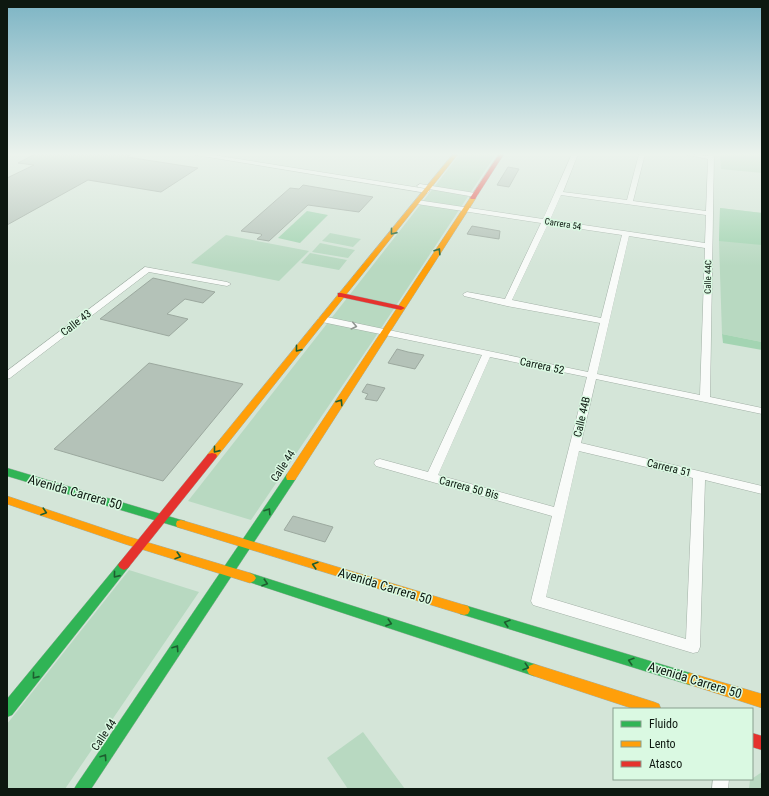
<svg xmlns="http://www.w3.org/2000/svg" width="769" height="796" font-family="'Roboto Condensed',sans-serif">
<rect width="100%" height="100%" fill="#d4e5d8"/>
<g fill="#b8d9c1">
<polygon points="460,154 496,154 372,342 251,520 188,501"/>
<polygon points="720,154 762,154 762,173 721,169"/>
<polygon points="720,208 762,213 762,342 722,334 719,243"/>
<polygon points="330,233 361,239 353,247 322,241"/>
<polygon points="226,235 309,251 279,281 191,263"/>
<polygon points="320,243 355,250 348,258 312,252"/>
<polygon points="310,253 347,260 339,270 301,263"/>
<polygon points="129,570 199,592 65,789 7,789 7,724"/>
<polygon points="363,732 405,789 348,789 327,758"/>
<polygon points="762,772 762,789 749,789 750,780"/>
</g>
<g fill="#a3d4b2">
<polygon points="720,208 762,213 762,245 719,241"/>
<polygon points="307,211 328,215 300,243 278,238"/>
<polygon points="722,334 762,342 762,350 723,343"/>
</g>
<g fill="#b4c2b8" stroke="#9ca99f">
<polygon points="35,154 131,154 127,157 198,168 161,192 88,180 7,225 7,178 34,165 18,163"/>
<polygon points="508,167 519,169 509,187 497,185"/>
<polygon points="303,185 373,197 359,212 308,205 269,241 257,239 262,235 261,234 241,231 290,188 299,189"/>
<polygon points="472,226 500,231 499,239 467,234"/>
<polygon points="153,278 215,292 203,303 185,299 167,314 188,319 169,336 100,319"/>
<polygon points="397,349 408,352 424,355 415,369 388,363"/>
<polygon points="149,363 243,384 163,481 54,449"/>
<polygon points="367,384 385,388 377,401 365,399 368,394 362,392"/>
<polygon points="293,516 333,527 325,542 284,530"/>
</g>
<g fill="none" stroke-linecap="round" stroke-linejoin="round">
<g stroke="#a2b0a6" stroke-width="1">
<g id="street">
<polygon points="190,154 207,154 427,189 430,191 427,193"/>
<path d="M572,154H578L563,192L627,200L639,154H645L633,201L706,211L708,159L683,154L708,156V154H714L710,397L762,408V414L596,379L581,443L762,486V494L705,480L700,647L698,652L693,653L533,605L531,601L552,516L376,466L374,463L376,460L380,459L428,472L482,355L322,322L318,319L322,316L588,372L600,323L507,306L464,296L463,294L467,292L505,299L541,223L417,204L414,202L417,200L543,219ZM561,195L706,215L705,243L550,220ZM548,224L622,235L601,318L512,300ZM629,236L705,248L700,395L597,374ZM490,357L587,377L554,507L438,475ZM579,451L693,478L686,639L546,597Z"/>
<polygon points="420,184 475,193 478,195 475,197 418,187 417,186"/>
<polygon points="145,267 227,282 231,284 227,286 149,272 10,378 7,379 7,371"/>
<polygon points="713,779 729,779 728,789 712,789"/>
</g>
</g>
<g stroke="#a2b0a6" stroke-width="1">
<g id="fast">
<polygon points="7,468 181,520 185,521 186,524 185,527 181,528 7,476"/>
<polygon points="291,473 295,474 296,477 295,480 91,789 74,789 77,784 287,474"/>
<polygon points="124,560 128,562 130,565 128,568 12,715 7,717 7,699 120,562"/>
<polygon points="250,573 534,664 539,666 541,670 539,674 534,676 246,581 244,578 246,575"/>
<polygon points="464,605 690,673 695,675 697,679 695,683 690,685 464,615 460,614 458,610 460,606"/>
</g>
</g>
<g stroke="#a2b0a6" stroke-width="1">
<g id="slow">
<polygon points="453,154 458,154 216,458 208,458 207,456 208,454"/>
<polygon points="473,196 476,198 295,480 287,480 286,477 287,474 470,198"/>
<polygon points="7,496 126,536 250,573 254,575 256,578 254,581 250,583 125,544 7,504"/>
<polygon points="181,520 464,605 468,606 470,610 468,614 464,615 177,527 176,524 177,521"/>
<polygon points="534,664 654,702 659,704 661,709 634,709 534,676 529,674 527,670 529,666"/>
<polygon points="690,673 762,694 762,708 685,683 683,679 685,675"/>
</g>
</g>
<g stroke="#a2b0a6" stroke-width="1">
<g id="jam">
<polygon points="499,154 504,154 475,199 471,199 470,198"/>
<polygon points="338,293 341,293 401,306 405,308 401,310 341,297 338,297"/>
<polygon points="212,453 216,454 217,456 216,458 128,568 124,570 120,568 118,565 120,562 208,454"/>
<polygon points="752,733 762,736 762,750 752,747"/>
</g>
</g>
<use href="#street" fill="#f9fbf9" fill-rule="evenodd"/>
<use href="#fast" fill="#30b455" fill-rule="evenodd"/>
<use href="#slow" fill="#ff9f0a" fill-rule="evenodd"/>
<use href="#jam" fill="#e5322d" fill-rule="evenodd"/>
</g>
<defs><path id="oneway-chevron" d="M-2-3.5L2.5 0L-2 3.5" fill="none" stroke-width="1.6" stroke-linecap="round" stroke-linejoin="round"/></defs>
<g stroke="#1d5e2f">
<use href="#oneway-chevron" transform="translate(393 232) rotate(129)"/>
<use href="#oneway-chevron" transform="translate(438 251) rotate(-57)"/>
<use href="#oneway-chevron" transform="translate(298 349) rotate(129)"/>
<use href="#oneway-chevron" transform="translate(340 402) rotate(-57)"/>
<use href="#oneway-chevron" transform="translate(216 450) rotate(129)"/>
<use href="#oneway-chevron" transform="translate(268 511) rotate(-57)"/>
<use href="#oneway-chevron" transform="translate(44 512) rotate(18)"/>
<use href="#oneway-chevron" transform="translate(178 556) rotate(17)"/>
<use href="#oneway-chevron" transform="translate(315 565) rotate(-163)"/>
<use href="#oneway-chevron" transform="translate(116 575) rotate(129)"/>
<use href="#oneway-chevron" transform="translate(265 583) rotate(18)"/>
<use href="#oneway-chevron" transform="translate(389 623) rotate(18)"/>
<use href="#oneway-chevron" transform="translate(507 623) rotate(-163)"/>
<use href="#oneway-chevron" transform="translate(176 648) rotate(-56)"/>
<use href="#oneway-chevron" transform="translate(631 661) rotate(-163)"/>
<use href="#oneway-chevron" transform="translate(526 667) rotate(18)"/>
<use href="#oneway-chevron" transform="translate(35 676) rotate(129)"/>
<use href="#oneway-chevron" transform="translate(104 757) rotate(-56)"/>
</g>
<use stroke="#8f9590" href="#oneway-chevron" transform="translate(354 326) rotate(13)"/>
<linearGradient id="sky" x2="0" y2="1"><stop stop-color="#7cb4c4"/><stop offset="0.58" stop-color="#ecf3ed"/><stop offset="1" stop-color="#ecf3ed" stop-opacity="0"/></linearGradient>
<rect width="769" height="266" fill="url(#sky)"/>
<g text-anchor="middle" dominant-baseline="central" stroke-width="3" stroke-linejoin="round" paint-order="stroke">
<g font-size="9" fill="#0d1810" stroke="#daf9e2">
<text transform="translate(563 224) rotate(9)">Carrera 54</text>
<text transform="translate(708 277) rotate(-89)">Calle 44C</text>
</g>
<g font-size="11" fill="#0d1810" stroke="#daf9e2">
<text transform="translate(76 323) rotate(-38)">Calle 43</text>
<text transform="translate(542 366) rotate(12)">Carrera 52</text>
<text transform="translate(582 417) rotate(-77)">Calle 44B</text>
<text transform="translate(283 466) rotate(-57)">Calle 44</text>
<text transform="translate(669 468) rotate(14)">Carrera 51</text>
<text transform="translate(469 488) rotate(15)">Carrera 50 Bis</text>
<text transform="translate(104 735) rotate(-56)">Calle 44</text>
</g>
<g font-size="13" fill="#0d1810" stroke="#daf9e2">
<text transform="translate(75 492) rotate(16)">Avenida Carrera 50</text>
<text transform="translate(385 586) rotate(17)">Avenida Carrera 50</text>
<text transform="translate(695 680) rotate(17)">Avenida Carrera 50</text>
</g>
</g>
<rect width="769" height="796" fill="none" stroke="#0d1810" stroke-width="16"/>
<rect x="613" y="708" width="140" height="72" fill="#daf9e2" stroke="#889f8e"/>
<rect x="621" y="721" width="20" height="6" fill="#30b455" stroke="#889f8e"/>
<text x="649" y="728" font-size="12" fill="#0d1810">Fluido</text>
<rect x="621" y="741" width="20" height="6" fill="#ff9f0a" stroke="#889f8e"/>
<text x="649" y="748" font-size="12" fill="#0d1810">Lento</text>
<rect x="621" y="761" width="20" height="6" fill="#e5322d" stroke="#889f8e"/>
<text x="649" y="768" font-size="12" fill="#0d1810">Atasco</text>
</svg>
